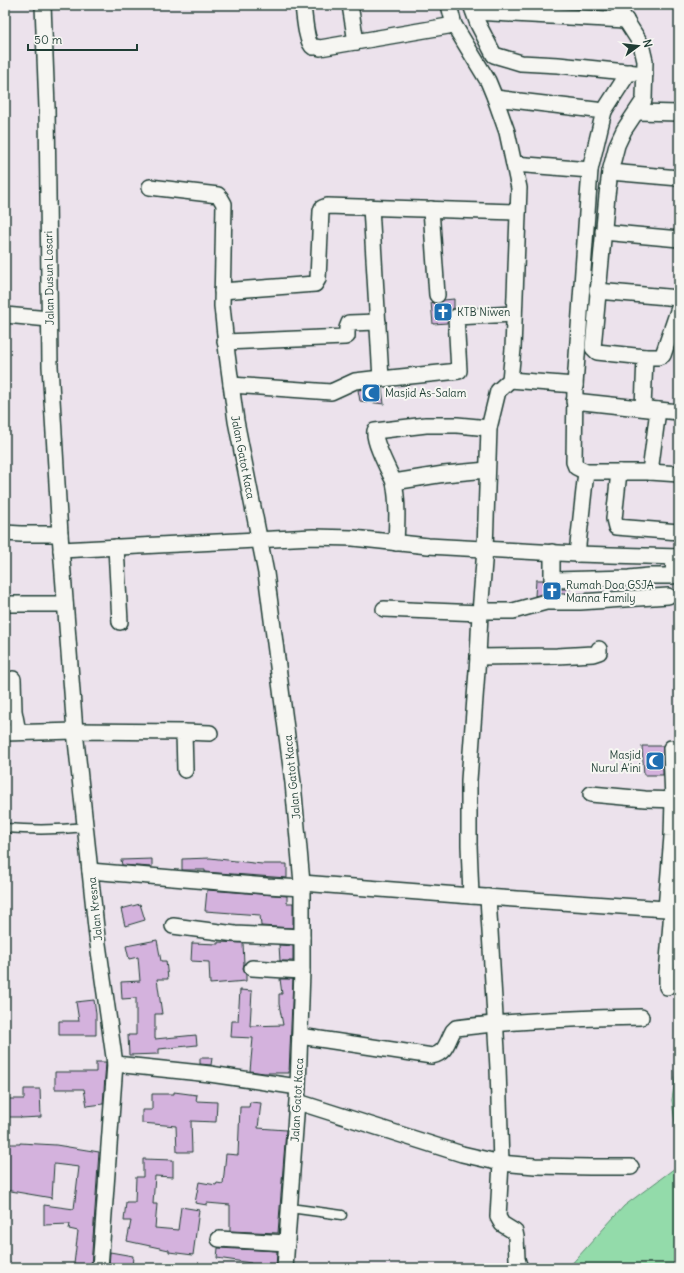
<svg xmlns="http://www.w3.org/2000/svg" width="684" height="1273" font-family="Delius,sans-serif">
<rect width="100%" height="100%" fill="#ece2ec"/>
<filter id="ink" filterUnits="userSpaceOnUse"><feTurbulence type="fractalNoise" baseFrequency=".025" numOctaves="2"/><feDisplacementMap in="SourceGraphic" scale="8" xChannelSelector="R" yChannelSelector="G"/><feConvolveMatrix kernelMatrix="1 2 1 2 8 2 1 2 1" color-interpolation-filters="sRGB"/></filter>
<g filter="url(#ink)">
<g fill="#93dbaa" stroke="#598c6f">
<polygon points="679,1051 679,1155 672,1100"/>
<polygon points="679,1165 679,1268 568,1268 624,1206"/>
</g>
<g fill="#d4b2dd" stroke="#1f3d34">
<polygon points="454,299 454,308 451,310 448,313 447,323 433,324 431,302 438,304 444,300"/>
<polygon points="378,387 382,388 384,404 360,401 358,390"/>
<polygon points="536,580 543,580 545,585 552,589 569,589 569,593 546,593 535,596"/>
<polygon points="642,746 663,746 663,775 644,775"/>
<polygon points="210,858 262,864 287,864 287,878 205,872 205,870 182,870 182,859"/>
<polygon points="152,859 152,867 122,865 121,860"/>
<polygon points="207,890 287,896 287,903 293,903 293,928 261,926 260,915 205,911"/>
<polygon points="140,904 145,920 125,926 121,909"/>
<polygon points="157,940 161,961 166,961 168,979 157,979 162,1014 155,1014 155,1039 196,1035 197,1045 159,1049 159,1054 129,1055 128,1035 136,1035 136,998 122,999 121,982 140,981 138,957 129,959 126,946"/>
<polygon points="218,942 243,943 244,964 243,968 244,972 246,975 246,981 210,984 209,962 191,961 192,943 218,944"/>
<polygon points="279,945 293,946 293,961 280,961"/>
<polygon points="280,979 293,979 289,1073 264,1073 250,1071 253,1038 231,1037 232,1021 238,1021 240,990 252,991 250,1026 283,1025 279,1004 279,994 282,994"/>
<polygon points="94,1000 96,1014 96,1035 59,1035 59,1021 79,1021 76,1002"/>
<polygon points="200,1058 212,1058 211,1065 200,1064"/>
<polygon points="96,1062 106,1062 103,1104 87,1106 84,1089 55,1089 55,1072 96,1072"/>
<polygon points="24,1089 40,1089 41,1117 21,1118 21,1117 5,1117 5,1099 24,1099"/>
<polygon points="174,1092 197,1095 196,1101 217,1102 216,1122 191,1121 192,1152 177,1152 176,1126 142,1123 142,1110 152,1110 152,1094 174,1094"/>
<polygon points="250,1102 261,1103 258,1128 286,1130 278,1233 230,1231 230,1205 207,1203 207,1205 195,1203 199,1182 216,1185 217,1183 223,1184 226,1154 238,1155 240,1107 249,1107"/>
<polygon points="20,1143 56,1145 99,1152 91,1266 74,1264 78,1231 69,1229 70,1224 44,1225 44,1205 74,1209 79,1167 54,1164 52,1198 5,1190 5,1144 20,1144"/>
<polygon points="143,1159 173,1160 173,1177 155,1176 153,1204 157,1204 155,1228 178,1230 181,1207 199,1210 193,1255 169,1252 169,1250 127,1241 131,1221 124,1221 126,1202 135,1202 136,1177 143,1177"/>
<polygon points="218,1248 277,1251 276,1268 250,1268 251,1263 217,1258"/>
<polygon points="110,1252 133,1256 132,1268 109,1268"/>
</g>
<g fill="none" stroke-linecap="round" stroke-linejoin="round">
<g stroke="#1f3d34" stroke-width="11">
<g id="lane">
<path d="M5,828C32,830 59,830 86,827"/>
<polyline points="290,1208 342,1215"/>
</g>
</g>
<g stroke="#1f3d34" stroke-width="18">
<g id="street">
<polyline points="43,5 47,108 50,366 60,534 75,731 97,937 115,1064 100,1268"/>
<path d="M303,5C304,13 306,43 313,47C314,47 319,47 320,48L454,25"/>
<polyline points="350,5 356,42"/>
<polyline points="449,5 454,25 488,81 495,98 507,132 519,188 513,349 510,380 498,391 489,428 485,549 480,613 478,657 469,780 469,845 471,896"/>
<polyline points="471,5 478,24 494,55 521,63 558,65 645,74"/>
<polyline points="616,5 641,44 645,61 644,100 624,130 617,145 610,172 607,195 593,348 597,352 645,357 643,408"/>
<polyline points="474,12 626,20"/>
<polyline points="495,98 604,111 590,170 575,385 574,462 576,467 586,472 650,472 679,474"/>
<polyline points="604,111 629,72"/>
<polyline points="637,112 679,113"/>
<polyline points="514,164 590,170"/>
<polyline points="610,172 679,178"/>
<polyline points="150,187 218,195 220,197 224,204 222,306 227,354 236,421 266,573 293,783 302,883 302,971 298,1087 285,1268"/>
<polyline points="371,207 381,379 459,371 456,317 514,314"/>
<polyline points="431,209 437,295"/>
<polyline points="603,232 679,239"/>
<polyline points="222,291 315,284 318,279 321,211 322,208 327,206 518,212"/>
<polyline points="597,291 679,298"/>
<polyline points="5,315 49,319"/>
<polyline points="225,342 345,337 347,336 347,328 349,323 378,322"/>
<polyline points="645,357 658,357 663,355 679,308"/>
<polyline points="510,380 575,385"/>
<polyline points="231,385 331,392 355,381 381,378"/>
<polyline points="574,401 658,410 650,472"/>
<polyline points="658,410 679,412"/>
<polyline points="619,472 614,519 616,527 679,532"/>
<polyline points="394,482 444,474 487,470"/>
<polyline points="5,533 21,534 60,534"/>
<path d="M396,543C397,522 398,502 394,482C389,471 373,441 375,431L426,425H457L489,428"/>
<polyline points="116,547 120,622"/>
<polyline points="61,550 313,537 353,538 428,546 577,554 679,557"/>
<polyline points="552,552 552,579 555,580 629,578 649,576 673,576 674,557"/>
<polyline points="577,554 586,472"/>
<polyline points="5,604 65,604"/>
<polyline points="384,609 480,613"/>
<polyline points="480,611 513,611 546,602 580,602 668,596"/>
<polyline points="478,657 557,656 593,654 599,652 599,649"/>
<polyline points="13,679 14,711 18,732"/>
<polyline points="184,732 210,733"/>
<polyline points="5,733 75,731 184,732 185,770"/>
<polyline points="591,794 645,799 679,800"/>
<polyline points="90,871 267,886 303,888"/>
<polyline points="302,883 471,896 666,909 679,911"/>
<polyline points="488,897 498,1068 501,1163 498,1217 502,1224 515,1232 516,1237 517,1259 520,1268"/>
<polyline points="666,909 672,836 673,800 671,748"/>
<polyline points="173,926 235,934 302,937"/>
<polyline points="252,968 302,971"/>
<polyline points="667,987 667,973 672,910"/>
<path d="M300,1036L432,1056C446,1053 447,1042 453,1031L456,1028C517,1020 579,1018 641,1017"/>
<polyline points="115,1064 210,1074 298,1087"/>
<polyline points="298,1102 462,1154 501,1163 535,1166 590,1167 631,1167"/>
<polyline points="219,1239 287,1243"/>
</g>
</g>
<use href="#lane" stroke="#f6f6f2" stroke-width="8"/>
<use href="#street" stroke="#f6f6f2" stroke-width="15"/>
</g>
</g>
<defs>
<g id="church-square" transform="scale(1)"><rect x="-9" y="-9" width="18" height="18" rx="4" fill="#1f6fb2" stroke="#f6f6f2"/><path d="M-1.2-6h2.4v3.5h3.3v2.4h-3.3V6h-2.4V-.1h-3.3v-2.4h3.3Z" fill="#fff"/></g>
<g id="mosque-square" transform="scale(1)"><rect x="-9" y="-9" width="18" height="18" rx="4" fill="#1f6fb2" stroke="#f6f6f2"/><path d="M3.5-4.9A6 6 0 1 0 3.5 4.9A5 5 0 1 1 3.5-4.9Z" fill="#fff"/></g>
</defs>
<g fill-rule="evenodd">
<use href="#church-square" x="443" y="312"/>
<use href="#mosque-square" x="371" y="393"/>
<use href="#church-square" x="552" y="591"/>
<use href="#mosque-square" x="655" y="761"/>
</g>
<g text-anchor="middle" dominant-baseline="central" stroke-width="4" stroke-linejoin="round" paint-order="stroke">
<g font-size="11" fill="#1f3d34" stroke="#f6f6f2">
<text transform="translate(49 278) rotate(-91)">Jalan Dusun Losari</text>
<text transform="translate(243 457) rotate(79)">Jalan Gatot Kaca</text>
<text transform="translate(292 777) rotate(-96)">Jalan Gatot Kaca</text>
<text transform="translate(95 909) rotate(-96)">Jalan Kresna</text>
<text transform="translate(297 1100) rotate(-87)">Jalan Gatot Kaca</text>
</g>
<g font-size="11" fill="#1f3d34" stroke="#f6f6f2" text-anchor="start">
<text x="457" y="312">KTB Niwen</text>
<text x="385" y="393">Masjid As-Salam</text>
<text x="566" y="585">Rumah Doa GSJA<tspan x="566" dy="13">Manna Family</tspan></text>
<text x="641" y="755" text-anchor="end">Masjid<tspan x="641" dy="13">Nurul A'ini</tspan></text>
</g>
</g>
<rect width="684" height="1273" fill="none" stroke="#f6f6f2" stroke-width="20"/>
<rect x="10" y="10" width="664" height="1253" fill="none" stroke="#1f3d34" stroke-width="1.5" filter="url(#ink)"/>
<g transform="translate(638 46) rotate(75)" stroke="#f6f6f2" stroke-width="3" paint-order="stroke">
<path d="M0-3L7 15L0 10L-7 15Z" fill="#1f3d34"/>
<text y="-6" font-size="11" font-weight="bold" text-anchor="middle" fill="#1f3d34">N</text>
</g>
<path d="M28 44v6h109v-6" fill="none" stroke="#1f3d34" stroke-width="2"/>
<text x="34" y="44" font-size="12" fill="#1f3d34" stroke="#f6f6f2" stroke-width="3" paint-order="stroke">50 m</text>
</svg>
